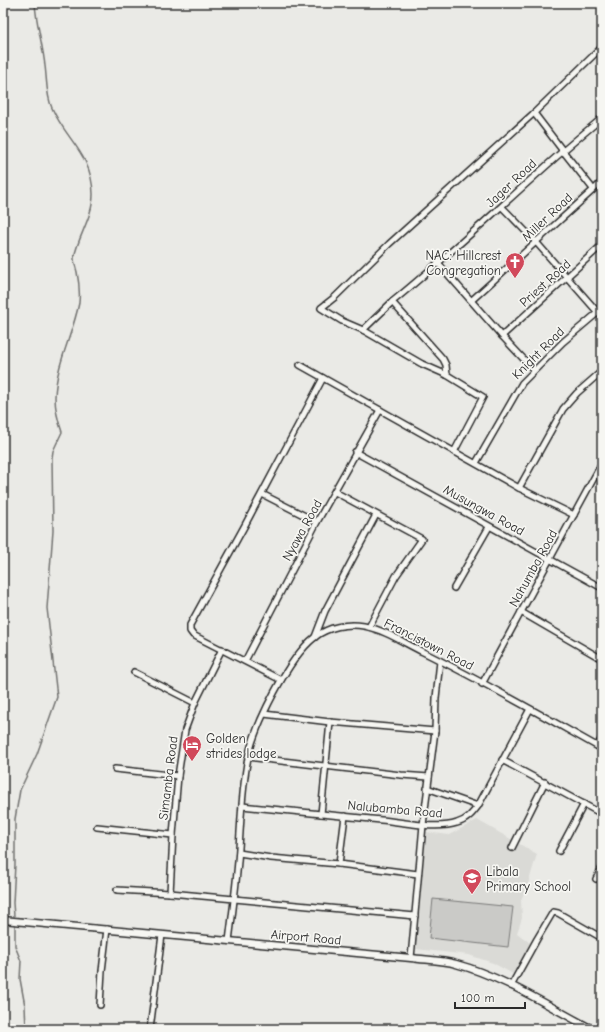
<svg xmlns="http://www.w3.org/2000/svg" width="605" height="1032" font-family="'Comic Neue',sans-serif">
<rect width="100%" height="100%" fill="#eaeae6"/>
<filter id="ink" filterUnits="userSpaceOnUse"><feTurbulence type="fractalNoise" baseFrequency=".025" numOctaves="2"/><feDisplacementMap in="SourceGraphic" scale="8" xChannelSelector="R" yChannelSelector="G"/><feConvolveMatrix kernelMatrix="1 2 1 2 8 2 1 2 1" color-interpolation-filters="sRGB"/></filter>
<g filter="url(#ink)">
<polygon fill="#dadad6" points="477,820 537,854 529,881 521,900 522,918 517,933 530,943 513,974 493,963 469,955 416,949 426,832 449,835"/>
<polygon fill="#cacac7" stroke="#7a7a79" points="433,899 513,907 508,947 429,938"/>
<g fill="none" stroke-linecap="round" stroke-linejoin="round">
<g stroke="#727270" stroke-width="1.5">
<path d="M14,916L13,903L15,864V819L20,790L37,754L57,697L47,608L53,531L52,458L53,451L62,432C58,421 55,409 55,397C56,364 73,334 79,303C80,293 79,282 77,272C76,268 74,262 74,258C78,236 93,217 93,194C92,154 66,140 52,108C46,95 47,80 45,66C43,45 36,24 35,3"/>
<polyline points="15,923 15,946 21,961 20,979 25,1006 26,1029"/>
</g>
<g stroke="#2b2b2b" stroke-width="8">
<g id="minor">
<polyline points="534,113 563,151 602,118"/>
<polyline points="502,207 536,242 602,317"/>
<polyline points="438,263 502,336 534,370"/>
<polyline points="472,300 602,182"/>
<polyline points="363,330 392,302"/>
<polyline points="502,336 602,245"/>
<polyline points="300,365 519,488 574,515"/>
<path d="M447,375L446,365L443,359L392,302C451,254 506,201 563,151L593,189"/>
<polyline points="355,452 602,588"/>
<polyline points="454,452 483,397 447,375 422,364 363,330 342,321 321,308 335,297 389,244 534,113 602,47"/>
<polyline points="476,463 522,383 563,342 602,309"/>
<polyline points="519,488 563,409 577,393 602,371"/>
<polyline points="335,492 422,539 396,576 369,627"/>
<polyline points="262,494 317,522"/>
<polyline points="454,588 489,527"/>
<polyline points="521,612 602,659"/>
<polyline points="315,637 325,611 376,515"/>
<polyline points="245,661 317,522 380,410"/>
<polyline points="134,672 195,703"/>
<polyline points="281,680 193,635 190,631 190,625 245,525 323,378"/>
<polyline points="482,684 602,463"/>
<polyline points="264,714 330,722 435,731"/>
<polyline points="597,746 602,738"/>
<polyline points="248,757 401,775 429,777"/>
<polyline points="502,760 602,814"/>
<polyline points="115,769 178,776"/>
<polyline points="427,788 478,806"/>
<path d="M242,806C288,811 335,815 381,820C403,822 436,830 457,823C467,820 472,814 478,806L530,709"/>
<polyline points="321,814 330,722"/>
<polyline points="97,827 173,835"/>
<polyline points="512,848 545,782"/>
<polyline points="559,851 584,804"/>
<polyline points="239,853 271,858 339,864 418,874"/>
<polyline points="339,864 345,816"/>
<polyline points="596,879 602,868"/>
<polyline points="117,890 170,893 415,916"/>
<polyline points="170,893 173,835 178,776 185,730 195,703 222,649"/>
<path d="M229,941C233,910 237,879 239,848C241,818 242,787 248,758C255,725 288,658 315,637C328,627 347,623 364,626C385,630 404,643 423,652C484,682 543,716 602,749"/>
<polyline points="411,958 423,825 435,731 436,698 440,661"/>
<polyline points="511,986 537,939 553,912 558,913 602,938"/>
<polyline points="100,1005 102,971 107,929"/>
<polyline points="150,1029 162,935"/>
</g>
</g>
<g stroke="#2b2b2b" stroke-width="9">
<path id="tertiary" d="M3,920L411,958C426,960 442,960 456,964C504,977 548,1006 592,1029"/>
</g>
<use href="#minor" stroke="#f6f6f2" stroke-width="5"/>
<use href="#tertiary" stroke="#f6f6f2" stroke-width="6"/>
</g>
</g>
<defs>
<g id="church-pin" transform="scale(1)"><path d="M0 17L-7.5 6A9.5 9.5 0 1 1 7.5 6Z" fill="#d1495b" stroke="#f6f6f2"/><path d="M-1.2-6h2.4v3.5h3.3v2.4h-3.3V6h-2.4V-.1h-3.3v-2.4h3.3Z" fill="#fff"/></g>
<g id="hotel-pin" transform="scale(1)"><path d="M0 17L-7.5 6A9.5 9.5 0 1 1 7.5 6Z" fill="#d1495b" stroke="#f6f6f2"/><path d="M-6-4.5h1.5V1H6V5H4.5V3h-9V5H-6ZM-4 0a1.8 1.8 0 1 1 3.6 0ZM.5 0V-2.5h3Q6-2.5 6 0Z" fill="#fff"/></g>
<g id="school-pin" transform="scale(1)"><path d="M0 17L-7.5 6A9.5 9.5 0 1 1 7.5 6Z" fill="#d1495b" stroke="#f6f6f2"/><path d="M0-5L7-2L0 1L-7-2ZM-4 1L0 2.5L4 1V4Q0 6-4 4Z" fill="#fff"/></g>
</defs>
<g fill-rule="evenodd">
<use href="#church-pin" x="515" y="262"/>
<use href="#hotel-pin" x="192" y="745"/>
<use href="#school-pin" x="472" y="878"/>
</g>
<g text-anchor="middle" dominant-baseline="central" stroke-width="3.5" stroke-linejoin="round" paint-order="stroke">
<g font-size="13" fill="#2b2b2b" stroke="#f6f6f2">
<text transform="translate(511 183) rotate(-43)">Jager Road</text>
<text transform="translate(547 217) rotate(-43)">Miller Road</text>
<text transform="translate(545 283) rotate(-42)">Priest Road</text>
<text transform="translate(538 353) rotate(-45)">Knight Road</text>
<text transform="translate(484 510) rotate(29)">Musungwa Road</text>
<text transform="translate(302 530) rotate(-61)">Nyawa Road</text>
<text transform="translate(533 568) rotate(-61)">Nahumba Road</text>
<text transform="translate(429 644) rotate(27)">Francistown Road</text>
<text transform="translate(168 778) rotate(-83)">Simamba Road</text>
<text transform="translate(395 809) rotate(5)">Nalubamba Road</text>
<text transform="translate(306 937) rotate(5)">Airport Road</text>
</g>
<g font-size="13" fill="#2b2b2b" stroke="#f6f6f2" text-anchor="start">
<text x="501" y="255" text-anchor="end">NAC: Hillcrest<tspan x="501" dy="15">Congregation</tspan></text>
<text x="206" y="738">Golden<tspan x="206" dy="15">strides lodge</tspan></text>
<text x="486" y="871">Libala<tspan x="486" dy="15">Primary School</tspan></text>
</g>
</g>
<rect width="605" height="1032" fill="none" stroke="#f6f6f2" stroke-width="16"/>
<rect x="8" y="8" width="589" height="1016" fill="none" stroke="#2b2b2b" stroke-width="1.5" filter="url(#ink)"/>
<path d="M455 1002v6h70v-6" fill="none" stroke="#2b2b2b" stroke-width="2"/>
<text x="461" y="1002" font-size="12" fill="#2b2b2b" stroke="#f6f6f2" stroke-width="3" paint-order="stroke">100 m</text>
</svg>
